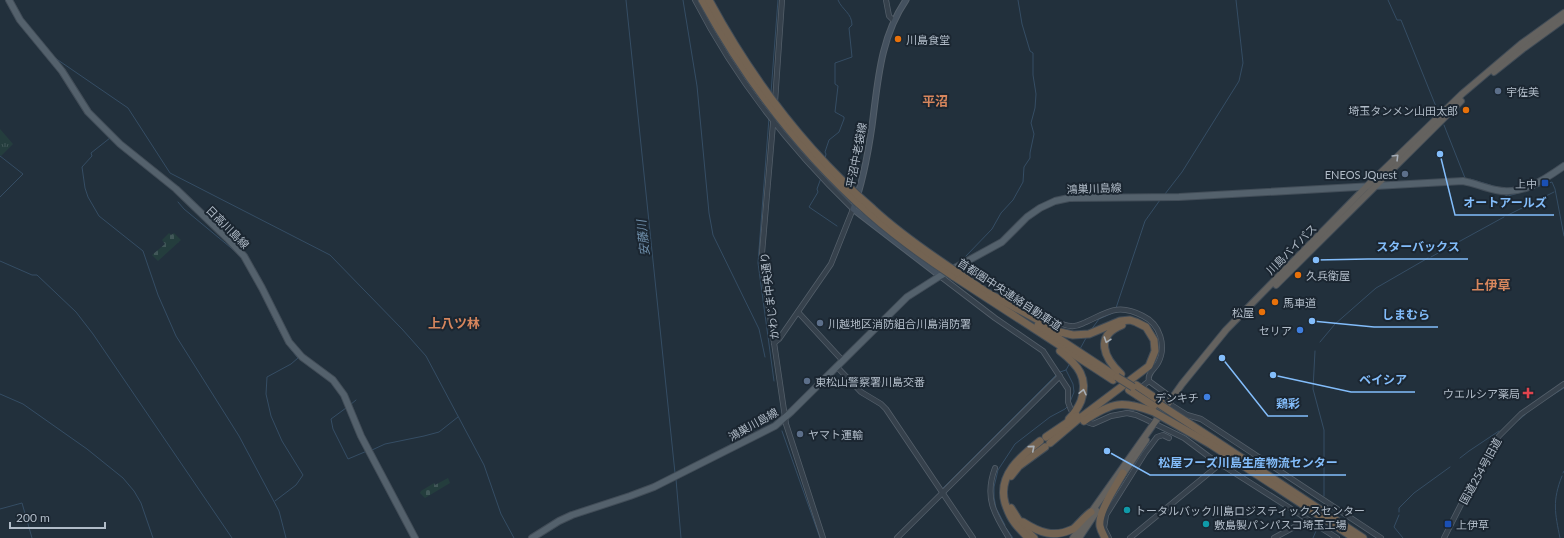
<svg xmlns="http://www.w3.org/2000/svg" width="1564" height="538" font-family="Lato,'Noto Sans JP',sans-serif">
<defs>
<pattern id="grass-tufts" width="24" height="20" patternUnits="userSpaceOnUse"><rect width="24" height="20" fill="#243d3d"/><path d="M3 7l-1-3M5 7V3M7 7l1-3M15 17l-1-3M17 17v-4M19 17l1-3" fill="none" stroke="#415758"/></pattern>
<pattern id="cemetery-stones" width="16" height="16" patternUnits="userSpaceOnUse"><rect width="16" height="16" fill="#243d3d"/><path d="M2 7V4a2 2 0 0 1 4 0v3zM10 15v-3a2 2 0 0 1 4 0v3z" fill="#415758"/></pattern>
</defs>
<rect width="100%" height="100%" fill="#22303c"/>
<polygon fill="url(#grass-tufts)" points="0,129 13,144 1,156 0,155"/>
<g fill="url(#cemetery-stones)">
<polygon points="169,233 171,235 174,233 181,240 158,261 152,255 165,244 162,240"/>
<polygon points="448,478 450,483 425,498 420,493 421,491 434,483 435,485"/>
</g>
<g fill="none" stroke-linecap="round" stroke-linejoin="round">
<g stroke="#354d64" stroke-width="1">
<polyline points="626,0 675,473"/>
<polyline points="683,0 697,86 709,213 713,235 759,329 765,357"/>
<polyline points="1388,0 1397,20 1401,20 1437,109"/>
<polyline points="21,16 26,23"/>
<polyline points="55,58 128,108 170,173 330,255 402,329 426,356 484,465 501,514 514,538"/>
<polyline points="771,93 778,0"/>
<polyline points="769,118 758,263 774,381"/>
<polyline points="1444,125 1465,178"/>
<polyline points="110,138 91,153 92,156 82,167 85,188 88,197 99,216 143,251 158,295 176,336 239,436 279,511 286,538"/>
<polyline points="0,156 23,174 0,197"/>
<path d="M825,159L826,154L825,152L829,140L839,132L844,119V117L835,112L838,86L835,84V63L852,57L849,28L852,25C852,13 842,10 838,0"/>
<polyline points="821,178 817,189 818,192 809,207 837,226"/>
<polyline points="1470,179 1500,188"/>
<polyline points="1165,194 1182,172 1239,81 1243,63 1236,0"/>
<polyline points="1505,195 1508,196 1525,191 1552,182 1555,189 1564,236"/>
<polyline points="178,202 184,209 236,252"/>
<polyline points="1508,215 1554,192"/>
<polyline points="966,256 992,229 1001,213 1013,200 1023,182 1024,167 1030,158 1030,153 1034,134 1031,123 1035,108 1036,94 1033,75 1033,53 1030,51 1022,24 1018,0"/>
<polyline points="1431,257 1504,217"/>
<polyline points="0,261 32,275 37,275 76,312 93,334 232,538"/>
<polyline points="1116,308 1145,221 1160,200"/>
<polyline points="272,315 282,335"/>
<polyline points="1091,330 1099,319 1113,313"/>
<polyline points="1320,342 1335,324 1376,288 1428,258"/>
<polyline points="1080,349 1086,338"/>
<polyline points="1315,351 1313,389 1324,430 1324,496"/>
<polyline points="1066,370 1073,384 1074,392 1070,402"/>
<polyline points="1060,372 1066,370 1070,363"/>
<polyline points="0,394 23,404 87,449 123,478 134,491 141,503 153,538"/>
<polyline points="1546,399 1564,388"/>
<polyline points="350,405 356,400"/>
<polyline points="346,408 331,419 333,429 348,459 367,451"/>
<polyline points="1519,420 1530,410"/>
<polyline points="782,431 820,538"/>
<polyline points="372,450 385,444 424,436 439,432 458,417"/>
<polyline points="1460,458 1469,451 1499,431"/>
<polyline points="1563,473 1564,471"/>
<polyline points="676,479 681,538"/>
<polyline points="942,489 1056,375"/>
<polyline points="275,501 296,485 303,475 282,441 271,416 266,394 267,377 291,364 298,358 289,347"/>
<polyline points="1326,506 1328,511"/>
<polyline points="0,509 22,503 32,538"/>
<polyline points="921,511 940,492"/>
<polyline points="1399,512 1399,508 1414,493 1450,467"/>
<polyline points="1399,515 1394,527 1403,538"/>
<polyline points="1320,524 1322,520"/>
<polyline points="1005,525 996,508 994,497 994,487 998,470 1015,444 1050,417 1065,409 1067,407"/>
<polyline points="1006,528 1013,538"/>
<polyline points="1313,538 1316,531"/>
<path d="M1560,538C1555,513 1552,501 1562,476"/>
</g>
<polyline stroke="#374551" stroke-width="4.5" stroke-dasharray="4.5 2" stroke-linecap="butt" points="1131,412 1143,387"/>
<g stroke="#545f6a" stroke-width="6">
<g id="tertiary">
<path d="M695,0C735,78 790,148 853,209L831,264L779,339L774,343"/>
<polyline points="886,0 889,16 893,20"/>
<polyline points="775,102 782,0"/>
<polyline points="774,112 762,253 763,268 786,424 823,538"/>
<path d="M962,264L1054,320C1060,323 1065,326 1071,326C1077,327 1081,324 1086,322C1108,312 1118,303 1143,316C1160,324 1167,346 1158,363C1155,369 1147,373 1149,381L1172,398"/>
<polyline points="940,276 995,318 1043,351 1068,389 1068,402 1071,410"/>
<polyline points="798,312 843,361"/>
<polyline points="837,367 861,392 881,404 886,409 973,538"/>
<polyline points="1144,385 1149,381"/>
<polyline points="1171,405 1187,415 1201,419 1381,538"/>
<polyline points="1087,422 1093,424 1111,416 1127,413 1136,415 1145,419 1184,438 1208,456 1337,538"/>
<path d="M995,468C984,497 994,514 1009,538"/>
<polyline points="897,538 1060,376"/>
<polyline points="1109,538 1104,528 1106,515 1145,453 1157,437 1163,435 1169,438"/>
<polyline points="1130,538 1220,464"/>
<polyline points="1274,538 1307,520"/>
<polyline points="1444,538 1483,461 1499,436 1521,414 1564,384"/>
</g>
</g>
<g stroke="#545f6a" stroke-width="7">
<path id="secondary" d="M906,0C880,38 878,81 872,126C868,154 863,182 853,209L940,276"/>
</g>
<g stroke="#424d58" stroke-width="8">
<g id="primary">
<polyline points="9,0 20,20 62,71 88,112 120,144 176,189 227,238 244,256 262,288 289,342 302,357 333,380 344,395 361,436 415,538"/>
<path d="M532,538L559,521L572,515L630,496L654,487L775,426L791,412L907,297L940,276L1002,242L1027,217L1040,208L1055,201L1069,198L1179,197L1463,181C1474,183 1485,188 1496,190C1521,196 1544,180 1564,166"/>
</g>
</g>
<g stroke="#414c57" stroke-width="8">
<g id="trunk">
<polyline points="1494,72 1524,48 1564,19"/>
<polyline points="1276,285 1461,101"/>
<polyline points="1121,477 1146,440"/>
<polyline points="1073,538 1182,384 1226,330 1367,186 1462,94 1521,44 1564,13"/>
<polyline points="1079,538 1097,511"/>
</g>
</g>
<g stroke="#414c57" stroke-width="9">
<g id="motorway">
<polyline points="958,273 992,296"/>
<polyline points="953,276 1113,380"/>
<polyline points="990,294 1047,325 1060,332 1073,335 1089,334 1120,321 1130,320 1136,322 1146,327 1154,340 1155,351 1149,366 1076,421 1050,443"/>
<polyline points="1038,325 1117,377"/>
<path d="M1060,351C1078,365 1089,378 1081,401C1078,408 1074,414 1069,419"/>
<path d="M1121,374C1104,358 1094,336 1122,325"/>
<polyline points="1136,385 1161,402"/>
<polyline points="1129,390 1157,408"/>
<path d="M1084,421C1112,402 1122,400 1154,412"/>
<polyline points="1046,437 1077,416"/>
<polyline points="1213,439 1363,538"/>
<polyline points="1210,444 1354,538"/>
<polyline points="1011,476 1019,466 1045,447"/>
<polyline points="1011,508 1023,527 1034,538"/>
<path d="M1023,522C1040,533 1054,538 1073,529C1079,524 1084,517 1091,512"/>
<path d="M1028,538C1024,533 1018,528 1014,522C1010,517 1007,509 1005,503C997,475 1021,456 1040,441"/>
<path d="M1105,538C1103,534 1101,531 1100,526C1098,512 1116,486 1123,473"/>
</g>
</g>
<use href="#tertiary" stroke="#36414c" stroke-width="4.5"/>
<use href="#secondary" stroke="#44515f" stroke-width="5"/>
<use href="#primary" stroke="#54616c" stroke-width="6"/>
<use href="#trunk" stroke="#64625f" stroke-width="6"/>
<use href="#motorway" stroke="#736352" stroke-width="7"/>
<g stroke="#414c57" stroke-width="9" stroke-linecap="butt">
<g id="motorway-bridge">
<path d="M702,0C746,81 801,153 870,214C896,237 924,257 953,276"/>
<path d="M709,0C752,80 804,149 873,209C899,233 928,253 958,273"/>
<polyline points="1117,377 1133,387"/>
<polyline points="1159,404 1213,439"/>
<polyline points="1154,412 1210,444"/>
</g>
</g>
<use href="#motorway-bridge" stroke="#736352" stroke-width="7"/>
</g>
<defs><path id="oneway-chevron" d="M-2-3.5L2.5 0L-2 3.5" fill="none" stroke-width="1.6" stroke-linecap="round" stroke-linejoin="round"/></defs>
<use stroke="#a5aeb8" href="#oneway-chevron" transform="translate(1396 157) rotate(-45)"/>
<g stroke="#a8afb6">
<use href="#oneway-chevron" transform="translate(1107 340) rotate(109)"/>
<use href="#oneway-chevron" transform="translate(1083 392) rotate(-77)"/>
<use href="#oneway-chevron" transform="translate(1032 448) rotate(-40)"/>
</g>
<g fill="#e8710a" stroke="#1b2631" stroke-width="1.5">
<circle cx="898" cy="39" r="4"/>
<circle cx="1466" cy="110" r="4"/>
<circle cx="1298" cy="275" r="4"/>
<circle cx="1275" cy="302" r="4"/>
<circle cx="1262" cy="312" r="4"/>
</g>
<g fill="#5c6f8a" stroke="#1b2631" stroke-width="1.5">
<circle cx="1498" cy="91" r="4"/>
<circle cx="1405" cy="174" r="4"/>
<circle cx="820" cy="323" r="4"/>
<circle cx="807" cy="381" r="4"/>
<circle cx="800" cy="434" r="4"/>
</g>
<g fill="#1a4fb4" stroke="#1b2631" stroke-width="1.5">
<rect x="1541" y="179" width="8" height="8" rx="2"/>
<rect x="1444" y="520" width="8" height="8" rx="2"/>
</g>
<g fill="#3f7fe0" stroke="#1b2631" stroke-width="1.5">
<circle cx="1300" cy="330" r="4"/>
<circle cx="1207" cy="397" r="4"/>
</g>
<path fill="#e0444e" stroke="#1b2631" stroke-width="1.5" d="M1526 387h4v4h4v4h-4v4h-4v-4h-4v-4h4z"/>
<g fill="#0f9aa8" stroke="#1b2631" stroke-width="1.5">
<circle cx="1127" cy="510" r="4"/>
<circle cx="1206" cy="524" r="4"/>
</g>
<g text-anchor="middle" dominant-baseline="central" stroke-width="4" stroke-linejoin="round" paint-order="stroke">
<g font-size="11" fill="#b1bcc8" stroke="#1b2631" text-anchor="start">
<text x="906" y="39">川島食堂</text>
<text x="1506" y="91">宇佐美</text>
<text x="1458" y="110" text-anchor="end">埼玉タンメン山田太郎</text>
<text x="1397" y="174" text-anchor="end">ENEOS JQuest</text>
<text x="1537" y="183" text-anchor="end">上中</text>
<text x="1306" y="275">久兵衛屋</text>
<text x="1283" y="302">馬車道</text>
<text x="1254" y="312" text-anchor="end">松屋</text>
<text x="828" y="323">川越地区消防組合川島消防署</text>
<text x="1292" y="330" text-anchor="end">セリア</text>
<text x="815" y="381">東松山警察署川島交番</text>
<text x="1520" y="393" text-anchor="end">ウエルシア薬局</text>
<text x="1199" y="397" text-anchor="end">デンキチ</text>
<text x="808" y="434">ヤマト運輸</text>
<text x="1135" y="510">トータルバック川島ロジスティックスセンター</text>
<text x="1214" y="524">敷島製パンパスコ埼玉工場</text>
<text x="1456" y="524">上伊草</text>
</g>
<g font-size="11" fill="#b1bcc8" stroke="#1b2631">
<text transform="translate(856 155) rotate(-79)">平沼中老袋線</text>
<text transform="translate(1094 188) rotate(-2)">鴻巣川島線</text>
<text transform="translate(228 227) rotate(45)">日高川島線</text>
<text transform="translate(1291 249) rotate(-45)">川島バイパス</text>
<text transform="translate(1010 294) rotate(33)">首都圏中央連絡自動車道</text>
<text transform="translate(769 296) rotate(-97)">かわじま中央通り</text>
<text transform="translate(753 424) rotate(-29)">鴻巣川島線</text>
<text transform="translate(1480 471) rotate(-61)">国道254号旧道</text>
</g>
<g font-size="12" font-style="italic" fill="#7090ac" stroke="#1b2631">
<text transform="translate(643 238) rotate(-96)">安藤川</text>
</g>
<g font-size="13" font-weight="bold" fill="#d7865d" stroke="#1b2631">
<text x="935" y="101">平沼</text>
<text x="1491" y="285">上伊草</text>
<text x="454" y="323">上八ツ林</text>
</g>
</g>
<path fill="none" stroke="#83bdfb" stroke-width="1.5" d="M1440 154L1455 215H1554M1316 260L1368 259H1468M1312 321L1374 327H1438M1273 375L1351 392H1415M1222 358L1268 416H1308M1107 451L1150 475H1346"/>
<g fill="#83bdfb" stroke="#1b2631" stroke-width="1.5">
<circle cx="1440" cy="154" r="4"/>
<circle cx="1316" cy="260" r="4"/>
<circle cx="1312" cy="321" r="4"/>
<circle cx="1273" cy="375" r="4"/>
<circle cx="1222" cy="358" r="4"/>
<circle cx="1107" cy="451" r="4"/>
</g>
<g font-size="12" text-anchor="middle" font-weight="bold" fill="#83bdfb" stroke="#1b2631" stroke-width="4" stroke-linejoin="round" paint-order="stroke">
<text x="1505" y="207">オートアールズ</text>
<text x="1418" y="251">スターバックス</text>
<text x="1406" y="319">しまむら</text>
<text x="1383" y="384">ベイシア</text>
<text x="1288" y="408">鶏彩</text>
<text x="1248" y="467">松屋フーズ川島生産物流センター</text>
</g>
<path d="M10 522v6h95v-6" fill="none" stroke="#b1bcc8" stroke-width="2"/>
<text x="16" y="522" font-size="12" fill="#b1bcc8" stroke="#1b2631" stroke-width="3" paint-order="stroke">200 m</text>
</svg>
